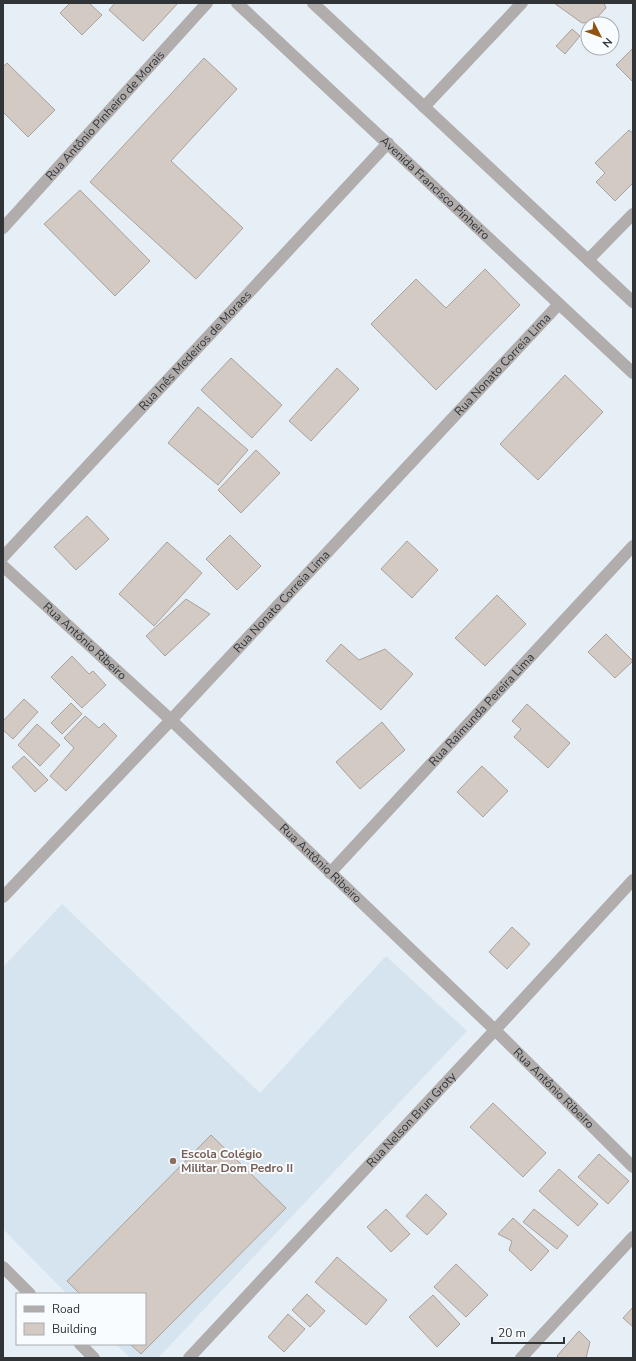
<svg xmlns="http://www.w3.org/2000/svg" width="636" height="1361" font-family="'Nunito Sans',sans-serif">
<rect width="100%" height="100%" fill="#e7eff6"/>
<polygon fill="#d6e4f0" points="62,904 260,1093 386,956 467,1031 158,1358 130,1358 116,1344 145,1344 145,1294 67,1294 3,1229 3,967"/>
<g fill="#d3cac4" stroke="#a9a19b">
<polygon points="70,3 89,3 102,15 82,35 60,13"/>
<polygon points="115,3 178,3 143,41 109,10"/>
<polygon points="554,3 604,3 606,8 593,22 582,23"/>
<polygon points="572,29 580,36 565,54 556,46"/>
<polygon points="633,48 633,82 616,65"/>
<polygon points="204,58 237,89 171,161 243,228 196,279 90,182"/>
<polygon points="7,63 55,110 28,137 3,112 3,67"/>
<polygon points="629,130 633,133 633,183 615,201 596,182 605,173 595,163"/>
<polygon points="80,190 150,261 115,296 44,224"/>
<polygon points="485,269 520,305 436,390 371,324 416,279 446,308"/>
<polygon points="231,358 282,405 252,438 201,390"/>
<polygon points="337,368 359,389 311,441 289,421"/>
<polygon points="565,375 603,412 538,480 500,444"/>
<polygon points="198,407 248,450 218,485 168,443"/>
<polygon points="256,450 280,473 241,513 218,490"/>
<polygon points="87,516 109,539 76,570 54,547"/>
<polygon points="230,535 261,566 237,590 206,559"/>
<polygon points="407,541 438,570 412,598 381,569"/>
<polygon points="167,542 202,573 154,626 119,594"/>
<polygon points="497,595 526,624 485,666 455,638"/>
<polygon points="186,599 210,614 165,656 146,636"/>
<polygon points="606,634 633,661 615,678 588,652"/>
<polygon points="341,644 359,660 385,649 413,674 381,710 326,661"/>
<polygon points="72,656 89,674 93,671 106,685 82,708 51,677"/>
<polygon points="24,699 38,712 13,739 3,730 3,721"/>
<polygon points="71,703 82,714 62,734 51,723"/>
<polygon points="527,704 570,743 548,768 514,737 521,729 512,721"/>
<polygon points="85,716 99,728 104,723 117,736 66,791 50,776 74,748 64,738"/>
<polygon points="382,722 405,750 360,789 336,762"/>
<polygon points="37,724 60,745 40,766 18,745"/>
<polygon points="24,756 48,780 35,792 12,767"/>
<polygon points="482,766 508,791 483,817 457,792"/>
<polygon points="512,927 530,944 507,969 489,952"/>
<polygon points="493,1103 546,1153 523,1177 470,1127"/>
<polygon points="211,1135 286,1208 141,1354 130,1344 145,1344 145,1294 80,1294 67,1281"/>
<polygon points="599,1154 629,1181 608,1204 578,1177"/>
<polygon points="559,1169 598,1204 578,1226 539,1191"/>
<polygon points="426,1194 447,1214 427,1235 406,1216"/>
<polygon points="386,1209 410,1234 391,1252 367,1227"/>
<polygon points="534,1209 568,1236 557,1249 523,1222"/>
<polygon points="513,1218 549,1251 531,1271 509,1250 512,1241 498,1234"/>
<polygon points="337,1257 387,1300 366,1325 315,1282"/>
<polygon points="456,1264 488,1295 466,1317 434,1287"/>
<polygon points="307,1294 325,1311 310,1327 292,1310"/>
<polygon points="433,1295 460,1324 437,1347 409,1317"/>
<polygon points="633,1307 633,1327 623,1318"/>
<polygon points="288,1314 305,1329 284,1352 268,1337"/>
<polygon points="579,1331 590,1342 586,1358 559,1358 557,1356"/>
</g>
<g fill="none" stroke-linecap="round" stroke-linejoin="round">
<g stroke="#b1adad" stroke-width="12">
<path id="s1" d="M237,3L633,373"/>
<polyline points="313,3 633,302"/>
<polyline points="424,107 522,3"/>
<path id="s2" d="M3,228L207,3"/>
<polyline points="588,260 633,214"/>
<path id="s3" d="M3,557L388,143"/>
<path id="s4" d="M3,566L171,720L495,1030L633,1167"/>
<path id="s5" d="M330,873L633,546"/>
<path id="s6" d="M3,897L171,720L559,304"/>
<polyline points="3,1267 30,1294"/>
<polyline points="80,1344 94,1358"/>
<path id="s7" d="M189,1358L495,1030L633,880"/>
<polyline points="521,1358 633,1237"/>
</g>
</g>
<circle fill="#8d6e63" stroke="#f9fcff" stroke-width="1.5" cx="173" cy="1161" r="4"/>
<g text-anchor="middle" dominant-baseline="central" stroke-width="4" stroke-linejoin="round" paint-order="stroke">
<g font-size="12" fill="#313437" stroke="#f9fcff">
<text stroke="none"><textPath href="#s2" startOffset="152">Rua Antônio Pinheiro de Morais</textPath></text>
<text stroke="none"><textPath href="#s1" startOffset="271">Avenida Francisco Pinheiro</textPath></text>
<text stroke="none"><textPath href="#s3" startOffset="282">Rua Inês Medeiros de Moraes</textPath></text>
<text stroke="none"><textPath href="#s6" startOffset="730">Rua Nonato Correia Lima</textPath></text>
<text stroke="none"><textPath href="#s6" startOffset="406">Rua Nonato Correia Lima</textPath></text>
<text stroke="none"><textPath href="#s4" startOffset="111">Rua Antônio Ribeiro</textPath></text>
<text stroke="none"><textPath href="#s5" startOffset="223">Rua Raimunda Pereira Lima</textPath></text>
<text stroke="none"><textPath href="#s4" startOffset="435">Rua Antônio Ribeiro</textPath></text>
<text stroke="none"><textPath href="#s4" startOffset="759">Rua Antônio Ribeiro</textPath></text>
<text stroke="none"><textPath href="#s7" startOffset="326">Rua Nelson Brun Groty</textPath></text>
</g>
<g font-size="12" font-weight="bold" fill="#785e54" stroke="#f9fcff" text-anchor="start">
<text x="181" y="1154">Escola Colégio<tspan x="181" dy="14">Militar Dom Pedro II</tspan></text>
</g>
</g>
<rect width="636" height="1361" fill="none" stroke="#313437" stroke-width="8"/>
<rect x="16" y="1293" width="130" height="52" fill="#f9fcff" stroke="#a9acaf"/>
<rect x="24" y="1306" width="20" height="6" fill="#b1adad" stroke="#a9acaf"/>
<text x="52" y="1313" font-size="12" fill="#313437">Road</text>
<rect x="24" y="1323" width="20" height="12" fill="#d3cac4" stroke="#a9acaf"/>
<text x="52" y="1333" font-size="12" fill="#313437">Building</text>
<g transform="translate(600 36) rotate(132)"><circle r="19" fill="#f9fcff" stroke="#a9acaf"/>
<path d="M0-3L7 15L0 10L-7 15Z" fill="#8f5411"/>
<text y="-6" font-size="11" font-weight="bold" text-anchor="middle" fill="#313437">N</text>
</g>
<path d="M492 1337v6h72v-6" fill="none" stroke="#313437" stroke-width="2"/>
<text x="498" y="1337" font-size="12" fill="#313437" stroke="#f9fcff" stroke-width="3" paint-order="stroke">20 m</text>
</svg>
